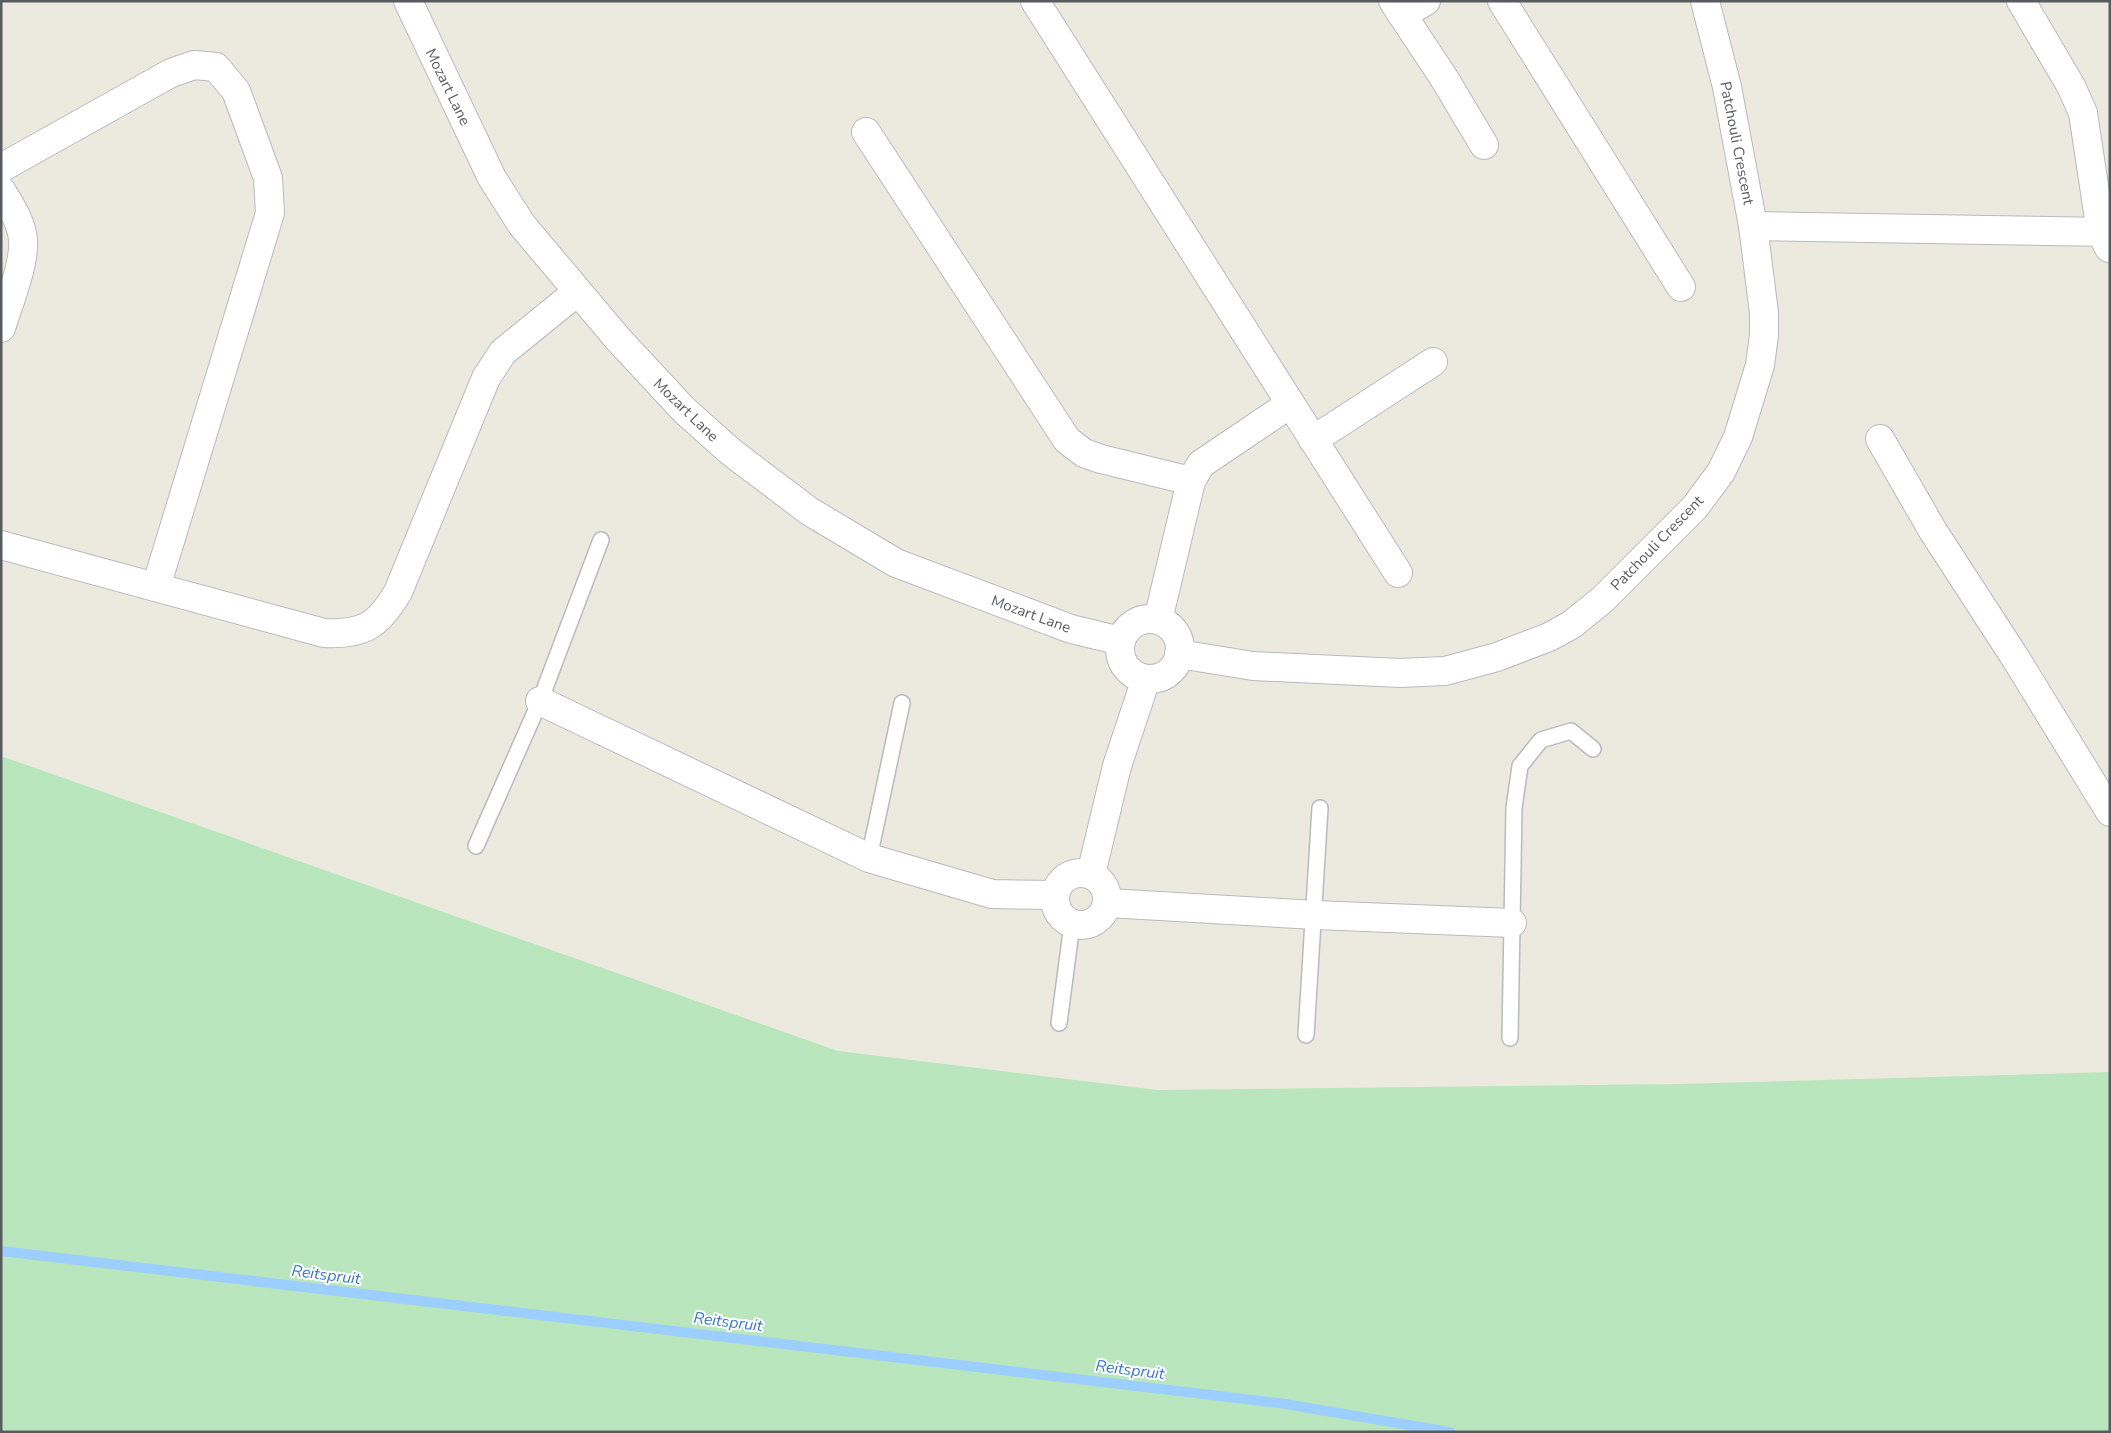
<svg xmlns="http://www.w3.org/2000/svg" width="2111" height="1433" font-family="'Nunito Sans',sans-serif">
<rect width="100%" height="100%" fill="#eceadf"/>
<polygon fill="#b9e6bc" points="1,756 838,1051 1157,1090 1681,1084 2110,1072 2110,1432 1,1432"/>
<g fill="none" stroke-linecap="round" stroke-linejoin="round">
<polyline stroke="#9ccfff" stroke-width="10" points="1,1251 1279,1403 1450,1432"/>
<g stroke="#b7babf" stroke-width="18">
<g id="service">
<polyline points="476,846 540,701 601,540"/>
<polyline points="869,858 902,703"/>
<polyline points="1059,1023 1072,924"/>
<polyline points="1306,1035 1320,808"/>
<polyline points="1510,1038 1514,808 1520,766 1541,740 1571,731 1593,749"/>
</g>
</g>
<g stroke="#b7babf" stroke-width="30">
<g id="minor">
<polyline points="408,1 492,178 522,225 618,339 684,410 731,452 809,511 896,563 1071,629 1121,641"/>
<polyline points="1035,1 1398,573"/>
<polyline points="1393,1 1444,78 1484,145"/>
<polyline points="1502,1 1681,287"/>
<polyline points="2021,1 2071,86 2083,113 2101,232 2109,248"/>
<polyline points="1402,15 1426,1"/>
<polyline points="866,132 1067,440 1084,453 1101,459 1191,481"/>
<polyline points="1,168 171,73 194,65 216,67 236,91 268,178 270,213 156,587"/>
<path d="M1,190C10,205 22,223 23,240C25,264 8,305 1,328"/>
<polyline points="1753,226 2110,232"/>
<polyline points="1880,439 1933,531 2016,659 2110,812"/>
<polyline points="1313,440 1433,362"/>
<path d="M1,545L324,633C363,635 378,626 398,592L486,378L503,352L577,292"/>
<circle cx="1150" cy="649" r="30"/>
<polyline points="1158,620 1191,481 1201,464 1290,404"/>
<polyline points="1179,654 1253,666 1400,673 1445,671 1497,657 1549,637 1571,625 1602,600 1695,507 1721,472 1738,437 1760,365 1764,335 1764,313 1753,226 1727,87 1705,1"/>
<polyline points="540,701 869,858 992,894 1055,895"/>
<circle cx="1081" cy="899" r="26"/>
<polyline points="1091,874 1117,766 1146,679"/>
<polyline points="1108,903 1315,915 1512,923"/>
</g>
</g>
<use href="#service" stroke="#fff" stroke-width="15"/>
<use href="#minor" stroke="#fff" stroke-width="28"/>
</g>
<g text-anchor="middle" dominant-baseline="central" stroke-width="4" stroke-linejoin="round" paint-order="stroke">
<g font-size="15" fill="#585c61" stroke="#fff">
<text transform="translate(448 87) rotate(64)">Mozart Lane</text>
<text transform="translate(1737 143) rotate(79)">Patchouli Crescent</text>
<text transform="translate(686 410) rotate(44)">Mozart Lane</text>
<text transform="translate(1657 543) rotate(-46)">Patchouli Crescent</text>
<text transform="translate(1031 614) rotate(20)">Mozart Lane</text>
</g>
<g font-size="16" font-style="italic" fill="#3a77c7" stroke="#fff">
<text transform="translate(326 1275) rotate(7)">Reitspruit</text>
<text transform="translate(728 1322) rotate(7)">Reitspruit</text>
<text transform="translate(1130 1370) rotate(7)">Reitspruit</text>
</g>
</g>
<rect width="2111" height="1433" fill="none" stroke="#585c61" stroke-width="5"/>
</svg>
